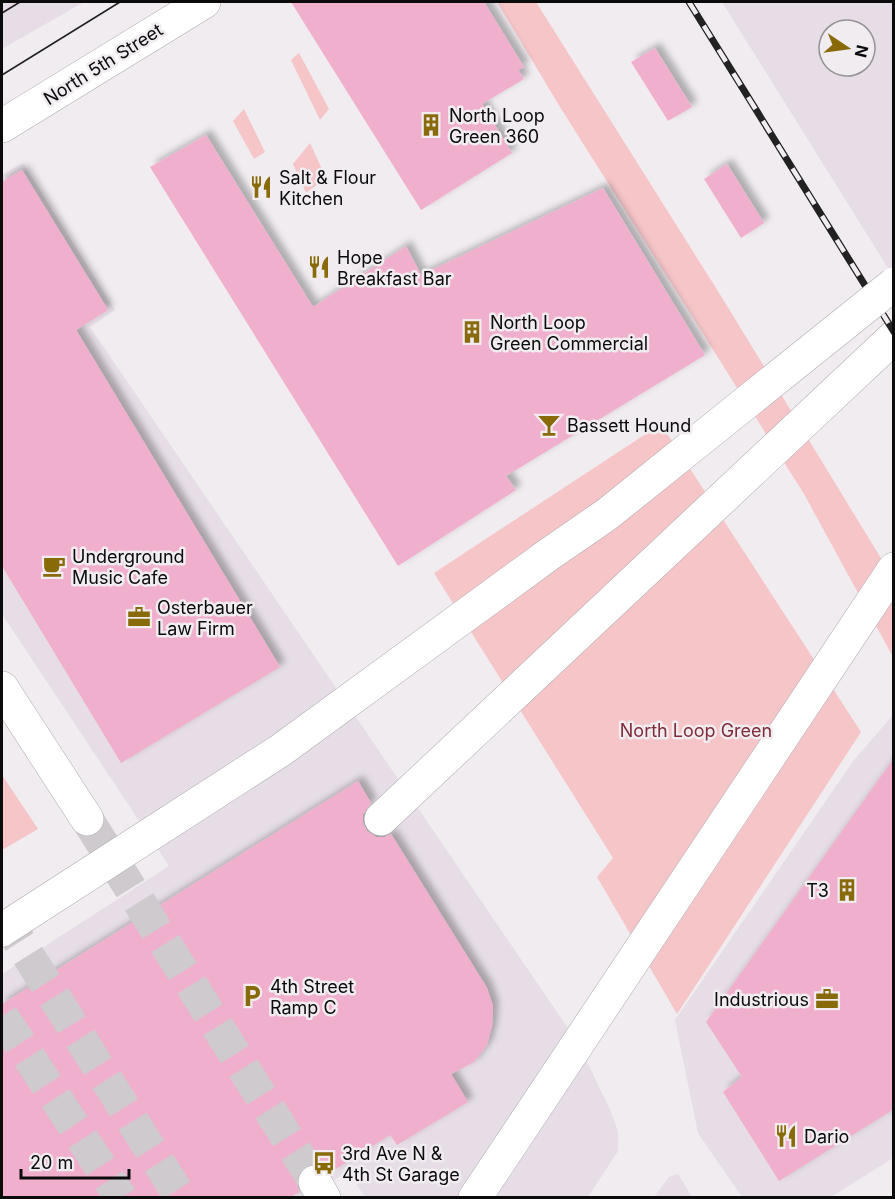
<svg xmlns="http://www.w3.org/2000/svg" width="895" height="1199" font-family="Inter,sans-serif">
<defs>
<filter id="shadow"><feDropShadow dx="5.5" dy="-5.5" stdDeviation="3" flood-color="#0004"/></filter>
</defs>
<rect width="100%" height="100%" fill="#f0ecf0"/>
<g fill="#e6dde6" fill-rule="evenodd">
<polygon points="2,2 84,2 2,49"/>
<path d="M722,2H893V276ZM829,30H865V66H829Z"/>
<polygon points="23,163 115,310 90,327 578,1043 611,1112 618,1132 618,1151 588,1197 365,1197 348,1171 309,1197 2,1197 2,974 169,866 2,614 2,175"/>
<polygon points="893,715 893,1158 831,1197 742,1197 698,1133 675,1020 854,760"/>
<polygon points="678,1174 692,1197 654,1197 669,1177"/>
</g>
<g fill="#f5c5c8">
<polygon points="497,2 536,2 721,296 893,578 893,657 804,494 560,107"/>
<polygon points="299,53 329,109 320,120 291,60"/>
<polygon points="244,109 265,152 254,159 233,121"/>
<polygon points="310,143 326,178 306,193 293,164"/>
<polygon points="661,424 861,732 677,1014 597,877 613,858 434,573"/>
<polygon points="2,775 38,829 2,850"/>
</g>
<g fill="#f1afce" filter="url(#shadow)">
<polygon points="291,2 484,2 524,67 518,70 524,79 482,104 512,153 421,210"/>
<polygon points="655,48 692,107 668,121 631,62"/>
<polygon points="206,135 313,307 406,246 421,275 603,188 705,355 506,476 516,490 398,566 150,167"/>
<polygon points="727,164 764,223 741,238 704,179"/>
<polygon points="22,170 108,310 76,330 280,667 121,763 2,566 2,182"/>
<polygon points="894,758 894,1109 779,1181 723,1092 742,1077 706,1022"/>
<polygon points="358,781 371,803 363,814 363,823 367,831 376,837 385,837 391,834 487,988 493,1006 492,1026 487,1045 474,1062 451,1074 468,1102 397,1145 390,1135 331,1172 324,1166 316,1163 306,1165 299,1172 296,1181 299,1192 291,1197 2,1197 2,1004"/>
</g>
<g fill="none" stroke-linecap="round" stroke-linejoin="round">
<polyline stroke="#cecace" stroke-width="33" stroke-dasharray="33 16" stroke-linecap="butt" points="87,819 315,1182"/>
<g stroke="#cecace" stroke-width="33" stroke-dasharray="33 16" stroke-linecap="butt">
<polyline points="2,914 181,1198"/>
<polyline points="2,1016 121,1198"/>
</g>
<g stroke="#afacaf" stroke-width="34">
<g id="secondary">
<polyline points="2,126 204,2"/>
<polyline points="2,688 87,819"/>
<polyline points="315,1182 324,1198"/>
</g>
</g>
<g stroke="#afacaf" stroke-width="34">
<g id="highway">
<polyline points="381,819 894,337"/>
<polyline points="475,1198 894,569"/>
</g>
</g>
<use href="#secondary" stroke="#fff" stroke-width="33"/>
<use href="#highway" stroke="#fff" stroke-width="33"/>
<g stroke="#232223" stroke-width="1.5">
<polyline points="2,13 20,2"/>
<polyline points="2,75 120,2"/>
</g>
<g stroke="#232223" stroke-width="7">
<polyline id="rail" points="689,2 894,332"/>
</g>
<use href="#rail" stroke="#f0ecf0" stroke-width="4.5" stroke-dasharray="14" stroke-linecap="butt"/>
<g stroke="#afacaf" stroke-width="34" stroke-linecap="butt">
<polyline id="highway-bridge" points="2,930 281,750 548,555 606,515 894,284"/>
</g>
<use href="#highway-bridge" stroke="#fff" stroke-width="33"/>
</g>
<defs>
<g id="building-bare" transform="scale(1.8)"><path d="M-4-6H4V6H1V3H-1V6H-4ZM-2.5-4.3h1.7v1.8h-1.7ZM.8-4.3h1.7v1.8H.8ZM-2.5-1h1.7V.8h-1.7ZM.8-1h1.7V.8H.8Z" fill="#886a08" stroke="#f0ecf0" stroke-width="2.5" paint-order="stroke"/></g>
<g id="restaurant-bare" transform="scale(1.8)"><path d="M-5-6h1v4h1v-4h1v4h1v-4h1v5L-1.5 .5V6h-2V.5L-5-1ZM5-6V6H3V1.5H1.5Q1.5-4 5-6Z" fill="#886a08" stroke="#f0ecf0" stroke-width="2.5" paint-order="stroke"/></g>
<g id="bar-bare" transform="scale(1.8)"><path d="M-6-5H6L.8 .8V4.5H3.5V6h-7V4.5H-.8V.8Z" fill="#886a08" stroke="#f0ecf0" stroke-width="2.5" paint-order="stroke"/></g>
<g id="cafe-bare" transform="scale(1.8)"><path d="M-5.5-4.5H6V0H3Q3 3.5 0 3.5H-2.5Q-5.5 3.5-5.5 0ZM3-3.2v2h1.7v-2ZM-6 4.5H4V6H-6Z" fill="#886a08" stroke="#f0ecf0" stroke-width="2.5" paint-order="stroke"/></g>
<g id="office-bare" transform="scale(1.8)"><path d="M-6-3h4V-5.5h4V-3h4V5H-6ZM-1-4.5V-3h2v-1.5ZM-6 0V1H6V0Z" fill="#886a08" stroke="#f0ecf0" stroke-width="2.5" paint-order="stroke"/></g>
<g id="parking-bare" transform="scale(1.8)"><path d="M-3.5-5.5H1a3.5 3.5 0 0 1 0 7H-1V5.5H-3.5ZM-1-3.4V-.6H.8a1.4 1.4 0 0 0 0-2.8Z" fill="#886a08" stroke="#f0ecf0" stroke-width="2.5" paint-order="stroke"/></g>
<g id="bus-bare" transform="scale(1.8)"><path d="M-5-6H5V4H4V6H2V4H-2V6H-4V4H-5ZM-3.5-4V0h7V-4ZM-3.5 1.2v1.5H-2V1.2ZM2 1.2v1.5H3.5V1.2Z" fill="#886a08" stroke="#f0ecf0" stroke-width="2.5" paint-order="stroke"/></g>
</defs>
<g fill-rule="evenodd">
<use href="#building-bare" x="431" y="125"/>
<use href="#restaurant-bare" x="261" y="187"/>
<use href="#restaurant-bare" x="319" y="267"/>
<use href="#building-bare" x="472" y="332"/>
<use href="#bar-bare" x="549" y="425"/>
<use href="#cafe-bare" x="54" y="566"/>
<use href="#office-bare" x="139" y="617"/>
<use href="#building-bare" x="847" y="890"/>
<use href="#parking-bare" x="252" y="996"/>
<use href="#office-bare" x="827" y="999"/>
<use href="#restaurant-bare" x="786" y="1136"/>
<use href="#bus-bare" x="324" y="1163"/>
</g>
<g text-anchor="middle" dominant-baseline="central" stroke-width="5" stroke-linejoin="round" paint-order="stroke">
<g font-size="18" fill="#0c0b0c" stroke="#f0ecf0">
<text transform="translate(103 64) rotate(-32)">North 5th Street</text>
</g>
<g font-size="18" fill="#0c0b0c" stroke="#f0ecf0" text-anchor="start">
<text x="449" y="115">North Loop<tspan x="449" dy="21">Green 360</tspan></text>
<text x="279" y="177">Salt &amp; Flour<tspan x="279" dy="21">Kitchen</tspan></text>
<text x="337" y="257">Hope<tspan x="337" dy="21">Breakfast Bar</tspan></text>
<text x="490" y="322">North Loop<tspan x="490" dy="21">Green Commercial</tspan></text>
<text x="567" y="425">Bassett Hound</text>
<text x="72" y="556">Underground<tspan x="72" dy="21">Music Cafe</tspan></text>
<text x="157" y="607">Osterbauer<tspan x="157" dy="21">Law Firm</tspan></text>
<text x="829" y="890" text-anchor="end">T3</text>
<text x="270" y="986">4th Street<tspan x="270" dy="21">Ramp C</tspan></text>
<text x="809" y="999" text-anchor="end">Industrious</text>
<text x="804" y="1136">Dario</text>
<text x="342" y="1153">3rd Ave N &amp;<tspan x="342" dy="21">4th St Garage</tspan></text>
</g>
<g font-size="18" fill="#812c3a" stroke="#f0ecf0">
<text x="696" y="730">North Loop Green</text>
</g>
</g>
<rect width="895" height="1199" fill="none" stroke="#0c0b0c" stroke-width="6"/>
<g transform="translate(847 48) rotate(103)"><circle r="28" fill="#f0ecf0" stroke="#959295" stroke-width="1.5"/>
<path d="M0-4.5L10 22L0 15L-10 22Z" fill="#886a08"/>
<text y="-9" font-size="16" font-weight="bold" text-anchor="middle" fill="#0c0b0c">N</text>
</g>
<path d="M21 1169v9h108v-9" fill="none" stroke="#0c0b0c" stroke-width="3"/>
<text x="30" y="1169" font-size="18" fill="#0c0b0c" stroke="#f0ecf0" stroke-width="4.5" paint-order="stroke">20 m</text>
</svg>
